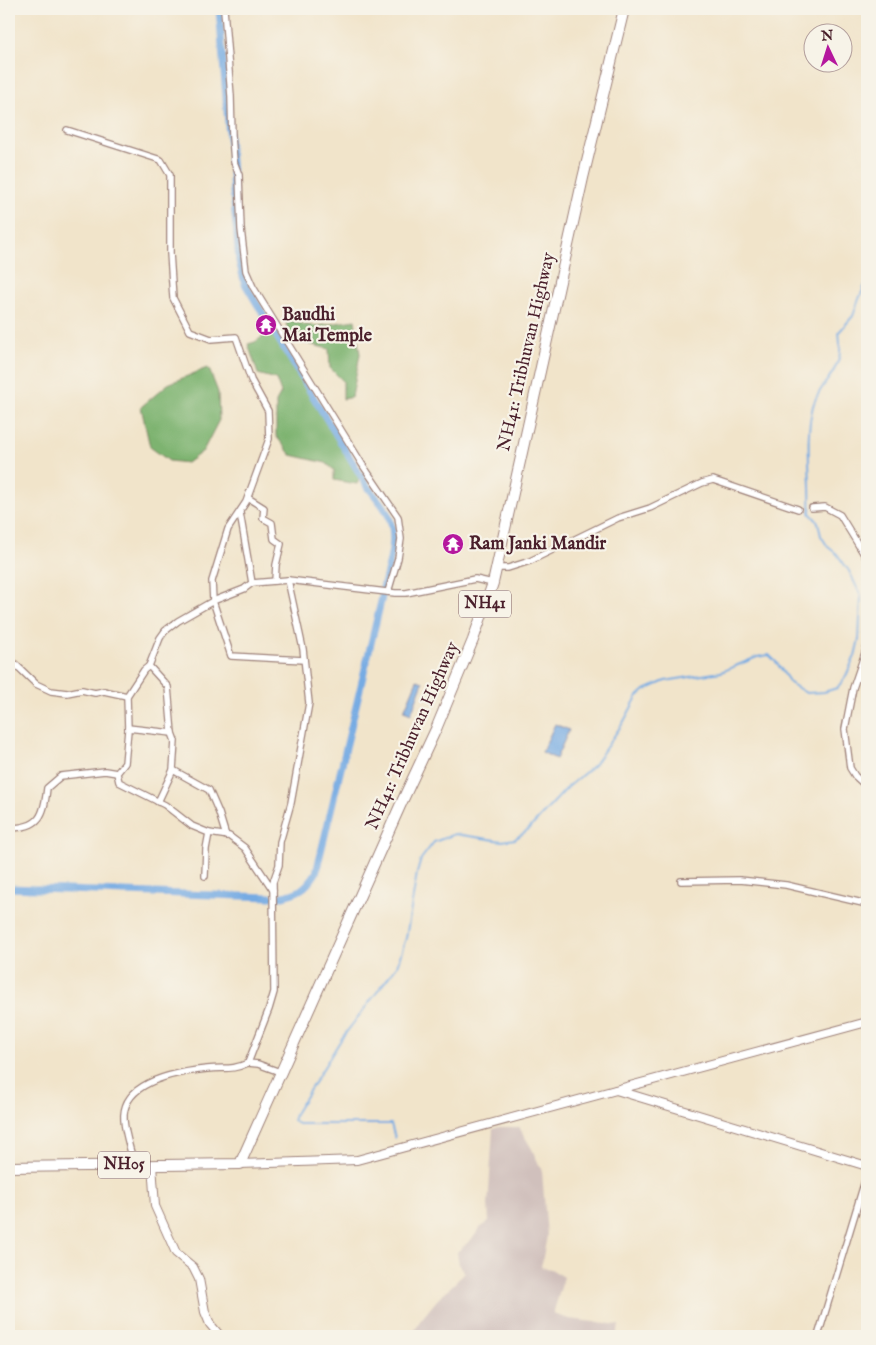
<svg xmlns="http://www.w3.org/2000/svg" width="876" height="1345" font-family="'IM FELL English',serif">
<rect width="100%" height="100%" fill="#f7f3e8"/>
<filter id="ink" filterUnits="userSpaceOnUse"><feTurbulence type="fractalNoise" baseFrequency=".02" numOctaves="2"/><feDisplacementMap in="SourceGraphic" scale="10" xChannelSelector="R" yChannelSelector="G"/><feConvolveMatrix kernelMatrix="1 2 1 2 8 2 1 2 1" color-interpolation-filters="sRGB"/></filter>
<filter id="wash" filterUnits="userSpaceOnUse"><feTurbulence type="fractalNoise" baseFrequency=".0096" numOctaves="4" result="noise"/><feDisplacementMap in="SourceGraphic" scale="20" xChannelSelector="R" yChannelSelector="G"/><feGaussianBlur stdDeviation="1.12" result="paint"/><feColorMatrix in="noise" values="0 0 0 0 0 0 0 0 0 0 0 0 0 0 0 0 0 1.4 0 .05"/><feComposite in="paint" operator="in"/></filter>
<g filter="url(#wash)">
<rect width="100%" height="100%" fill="#f1e4ca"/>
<polygon fill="#d0c0bc" points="499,1127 519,1127 532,1149 542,1171 547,1236 541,1267 551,1269 564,1277 553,1314 569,1319 619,1325 617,1336 411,1336 420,1321 437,1300 465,1273 459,1264 457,1252 473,1238 480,1228 489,1222 488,1205 493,1129"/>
<g fill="#7db370" stroke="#64694e">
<polygon points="286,319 306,325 318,326 355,320 360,354 352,397 343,399 343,381 330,368 329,349 288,339"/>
<polygon points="274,329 362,473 357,484 334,480 334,470 326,463 291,455 276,436 276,402 281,393 276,379 258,374 248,344 255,342"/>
<polygon points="207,368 209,369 218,392 219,420 203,451 187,463 169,461 150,447 141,407 168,384"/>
</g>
<g fill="#76abe3" stroke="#606587">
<polygon points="417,680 423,682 411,714 404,711"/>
<polygon points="555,724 569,730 556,759 542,752"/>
</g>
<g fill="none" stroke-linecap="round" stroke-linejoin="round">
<path stroke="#76abe3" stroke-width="2" d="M395,1138L391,1124H298L293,1121L296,1112L342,1038L397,966L406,938L417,873L421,859L434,842L455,834L502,841L515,839L529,829L568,787L594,765L623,723L637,697L645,690L665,681L721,672L757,657L769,655L777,663L790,683L806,693L824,692L837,688L845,678L855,656L859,639L861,596L849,571L837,554L828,547L821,536L818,522L810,513C812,478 804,440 813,406C817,390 830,380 836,366C842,355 840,343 839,332L853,316L859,299L867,281"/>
<g stroke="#76abe3" stroke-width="7">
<polyline points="219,9 232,174"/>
<path d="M232,179L239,261L245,284L367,486C373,494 381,502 386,511C400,534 389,564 383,588"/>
<polyline points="9,888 271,897"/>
<path d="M279,897C298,893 305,890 316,873L383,593"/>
</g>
</g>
</g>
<g filter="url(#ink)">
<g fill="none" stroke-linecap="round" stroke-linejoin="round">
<g stroke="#9e827a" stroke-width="8">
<g id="street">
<polyline points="224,9 231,96 232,137 234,162 239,175 241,229 246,271 253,287 362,464 398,517 401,539 398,558 388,592"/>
<polyline points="67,130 161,160 170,175 170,253 173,298 190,331 211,339 236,337 251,380 268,411 269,439 246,502 228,529 212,581 213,601 231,656 304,660"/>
<polyline points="248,498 264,508 263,518 272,523 274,539 281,544 276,565 275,581"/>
<polyline points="812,508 825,507 840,515 867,559"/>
<polyline points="240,513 252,583"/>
<polyline points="496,568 508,568 530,561 618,518 650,508 702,483 713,480 798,509"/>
<polyline points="867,647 853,688 845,729 850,768 855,776 867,787"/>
<polyline points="9,655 10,654 12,661 36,684 51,691 67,693 82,690 95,693 104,691 127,696 144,670 149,666 160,638 165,631 178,621 213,601 244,589 252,583 288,580 395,593 406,593 475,579 493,583"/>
<polyline points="149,666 168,687 172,733 175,741 173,770 158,802"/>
<polyline points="127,696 128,730 125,763 117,773 119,782 165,805 192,826 209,833 229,836 245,848 273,890"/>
<polyline points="128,728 172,733"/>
<polyline points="173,770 209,790 219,813 226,836"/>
<path d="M9,828C40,828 44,816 47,788L61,776L105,771L117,773"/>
<polyline points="205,876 206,849 209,833"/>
<polyline points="681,881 740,880 786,885 867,904"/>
<polyline points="280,1072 258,1064 248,1063 269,1009 274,992 273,882 279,865 280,842 291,803 309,703 303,649 288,580"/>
<path d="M134,1165C131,1150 125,1135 124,1120C121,1081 178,1072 207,1069C224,1067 231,1071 248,1063"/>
<polyline points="818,1336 867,1174"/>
</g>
</g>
<g stroke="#9e827a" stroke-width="10">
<g id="secondary">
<polyline points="616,1090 867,1166"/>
<polyline points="240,1164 357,1160 867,1022"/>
<polyline points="152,1165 155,1206 176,1253 193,1267 199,1279 205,1312 210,1324 220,1336"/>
</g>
</g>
<g stroke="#9e827a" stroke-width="12">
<polyline id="highway" points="9,1167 240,1164 400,806 436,729 473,640 493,583 583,178 624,9"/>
</g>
<use href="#street" stroke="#fff" stroke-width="5.5"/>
<use href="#secondary" stroke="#fff" stroke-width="8"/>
<use href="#highway" stroke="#fff" stroke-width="10"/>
</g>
</g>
<defs>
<g id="temple-disc" transform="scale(1.125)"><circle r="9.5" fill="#b5179e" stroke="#f7f3e8"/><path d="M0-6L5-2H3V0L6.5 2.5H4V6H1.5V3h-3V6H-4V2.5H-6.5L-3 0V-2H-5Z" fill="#fff"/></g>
</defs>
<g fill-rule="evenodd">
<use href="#temple-disc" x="266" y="325"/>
<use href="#temple-disc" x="453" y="544"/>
</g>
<g text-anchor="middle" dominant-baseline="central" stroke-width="4.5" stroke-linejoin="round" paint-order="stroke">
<g fill="#f7f3e8" stroke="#7e5f64" stroke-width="1">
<rect x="459" y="590.5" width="52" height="27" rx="4"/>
<rect x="98" y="1151.5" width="52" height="27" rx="4"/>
</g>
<g font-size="16" font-weight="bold" fill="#4a1f2b">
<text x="485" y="604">NH41</text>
<text x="124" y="1165">NH05</text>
</g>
<g font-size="18" font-weight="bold" fill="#4a1f2b" stroke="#f7f3e8" text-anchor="start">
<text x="282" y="315">Baudhi<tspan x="282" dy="21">Mai Temple</tspan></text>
<text x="469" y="544">Ram Janki Mandir</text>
</g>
<g font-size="18" fill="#4a1f2b" stroke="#f7f3e8">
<text transform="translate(527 352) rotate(-77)">NH41: Tribhuvan Highway</text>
<text transform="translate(413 736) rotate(-66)">NH41: Tribhuvan Highway</text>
</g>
</g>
<rect width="876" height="1345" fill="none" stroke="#f7f3e8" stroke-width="30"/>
<g transform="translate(828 48) rotate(356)"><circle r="24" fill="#f7f3e8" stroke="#b29e9c"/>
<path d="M0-4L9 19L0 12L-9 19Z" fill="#b5179e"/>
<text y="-8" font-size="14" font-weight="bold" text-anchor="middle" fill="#4a1f2b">N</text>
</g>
</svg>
